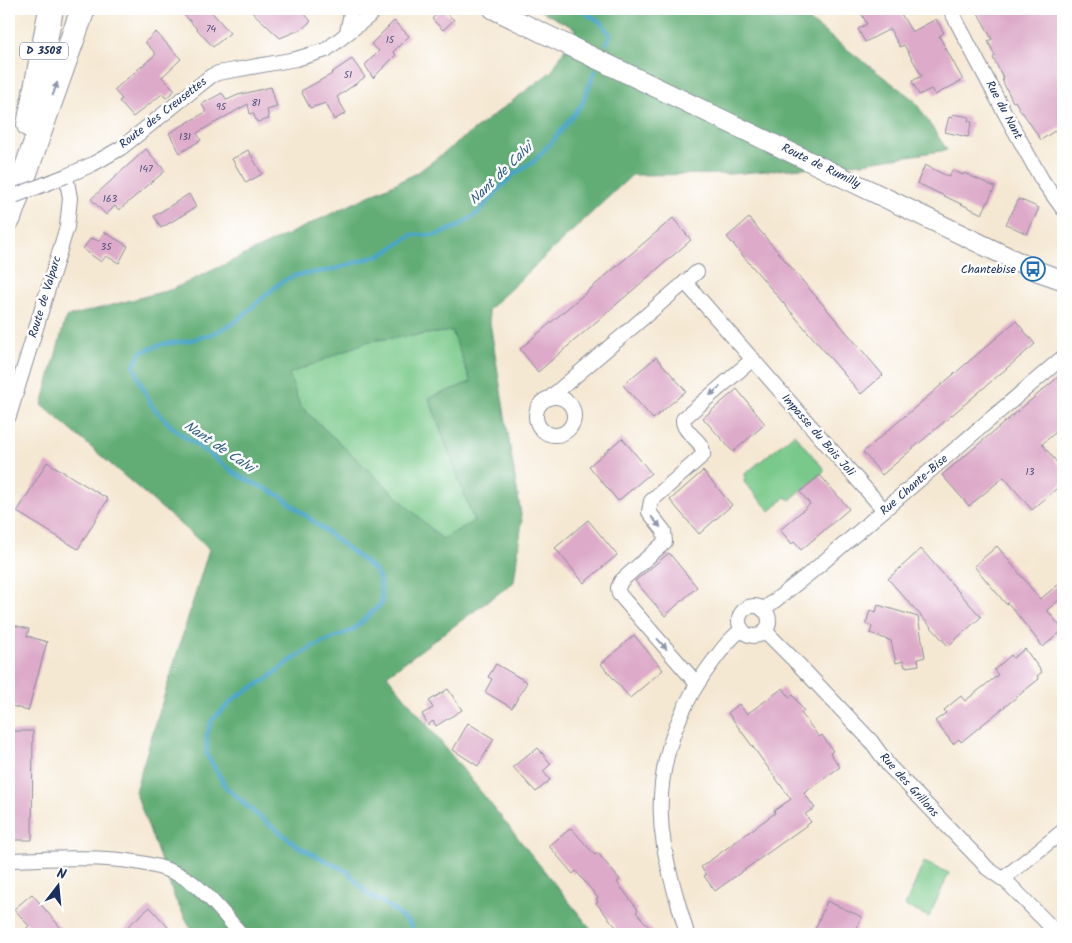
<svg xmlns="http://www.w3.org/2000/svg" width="1072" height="943" font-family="Kalam,sans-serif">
<rect width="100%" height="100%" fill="#fff"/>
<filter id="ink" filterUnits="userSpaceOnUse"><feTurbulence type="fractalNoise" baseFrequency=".02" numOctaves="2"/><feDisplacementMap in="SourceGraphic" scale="10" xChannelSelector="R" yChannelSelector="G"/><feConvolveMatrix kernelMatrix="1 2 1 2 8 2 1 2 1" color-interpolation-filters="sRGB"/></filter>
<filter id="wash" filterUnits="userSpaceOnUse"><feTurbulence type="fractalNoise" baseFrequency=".0096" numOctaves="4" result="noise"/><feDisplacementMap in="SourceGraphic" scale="20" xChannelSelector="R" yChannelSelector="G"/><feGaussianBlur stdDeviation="1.12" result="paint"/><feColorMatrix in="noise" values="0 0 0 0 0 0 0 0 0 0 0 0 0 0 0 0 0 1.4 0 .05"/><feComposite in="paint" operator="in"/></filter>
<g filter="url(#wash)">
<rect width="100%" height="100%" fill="#f5e8d3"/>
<g fill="#79c98a" stroke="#4a7c74">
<polygon points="452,331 471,382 429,398 474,521 443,540 300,406 288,373 369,341"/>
<polygon points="794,434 825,470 790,500 786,497 770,511 744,482 745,474"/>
<polygon points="924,862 949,873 929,917 905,906"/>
</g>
<path fill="#62ad76" stroke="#3e6e6a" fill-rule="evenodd" d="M537,9H803L806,18L914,100L947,150L863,163L730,174L632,175L488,310L522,521L514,582L387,675L595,934H194L175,899L135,791L209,549L42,405L66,317L173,289L417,173L552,71L576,29ZM452,331L471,382L429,398L474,521L442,539L300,406L289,374L369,341Z"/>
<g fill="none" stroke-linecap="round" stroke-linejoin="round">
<g stroke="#4aa5c8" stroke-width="4.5">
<polyline points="580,9 602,23 610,35 607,43"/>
<polyline points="416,934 411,925 400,915 384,903 370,896 348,872 299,847 256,814 226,787 207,755 207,735 212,720 236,697 267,679 286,664 312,647 353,630 382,603 380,580 375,570 281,496 239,476 173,428 152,406 140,382 134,365 141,352 163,344 188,341 212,334 234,323 280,283 293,276 331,270 383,254 412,235 436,235 459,226 479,212 498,190 513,175 533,162 552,142 582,104 595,71"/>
</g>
</g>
<g id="blocks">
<g fill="#ddaac9">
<polygon points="179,9 209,9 230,33 213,47"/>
<polygon points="249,9 300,9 311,21 302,29 280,38"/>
<polygon points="441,9 454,20 443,30 432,19"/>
<polygon points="859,9 898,9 912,32 936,19 944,33 939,36 963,80 935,95 931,89 919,95 912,81 922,76 904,45 900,47 890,29 865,42 858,29 867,24"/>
<polygon points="976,9 1063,9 1063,125 1041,140 1023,113 1022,113 1015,101 1013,102 1002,80 1004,79 993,58 995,56 988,41 992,39"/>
<polygon points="394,21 409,36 393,52 396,55 373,78 365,65 379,51 371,44"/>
<polygon points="156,32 181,59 162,77 175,90 166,98 162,94 133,117 119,101 122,99 114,90 156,54 145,42"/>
<polygon points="352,59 365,77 337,97 346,113 334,120 326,103 310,108 301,91 332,74 331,73"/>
<polygon points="271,87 277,107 267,110 269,119 257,122 253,113 250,114 248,104 197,133 201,140 180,153 169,133 206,112 202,104 222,93 227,100 238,95"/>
<polygon points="953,114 969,117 968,121 972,122 968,137 945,132 949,117 952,118"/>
<polygon points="146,149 165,171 119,210 115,206 106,215 91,199"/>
<polygon points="248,150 262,174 246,183 232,159"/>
<polygon points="925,165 949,177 952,170 963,175 964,173 995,187 982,214 917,183"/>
<polygon points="189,194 196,207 161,228 154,216"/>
<polygon points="1019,199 1039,208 1027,234 1006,224"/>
<polygon points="673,218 691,240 538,372 520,349"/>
<polygon points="749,218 883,375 861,394 727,237"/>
<polygon points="104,232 128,246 119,263 106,256 101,262 83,249 91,238 99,241"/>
<polygon points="1016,321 1035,344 882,475 863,452"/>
<polygon points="656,357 686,391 653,419 623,385"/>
<polygon points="1063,373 1063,426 1042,444 1063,470 1063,483 1032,510 1004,477 969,506 942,475"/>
<polygon points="737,389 765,424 733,452 703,418"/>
<polygon points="622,438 651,473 618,501 589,466"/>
<polygon points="47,462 108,499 78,549 17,512"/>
<polygon points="703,471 732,505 699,534 670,500"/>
<polygon points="820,475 849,509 801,550 794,542 792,544 780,530 810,504 800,492"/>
<polygon points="588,520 617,555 584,583 555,548"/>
<polygon points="997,546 1040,599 1063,581 1063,597 1047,610 1063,630 1043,647 1008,603 1006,604 974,566"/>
<polygon points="921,549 981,617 948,646 888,579"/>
<polygon points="669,553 697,587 665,616 635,581"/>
<polygon points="878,605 918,617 925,657 918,659 919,665 905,667 903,661 896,663 891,641 870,633 872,627 866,624 870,610 876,612"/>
<polygon points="9,624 29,629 27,636 47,642 28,711 9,705"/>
<polygon points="634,635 663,670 630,698 601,664"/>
<polygon points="1025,649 1042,672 1037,676 1039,679 961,742 959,739 953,744 935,721 946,713 944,710 961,696 965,701 998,675 994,670 1011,655 1013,658"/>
<polygon points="496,664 527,682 512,708 485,692 492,679 488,677"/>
<polygon points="783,688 790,698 793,695 804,711 801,713 819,737 822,735 833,751 830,753 840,767 804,793 815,808 805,814 811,822 715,891 704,876 706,875 701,867 775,813 774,811 791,799 728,713 739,704 747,714"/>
<polygon points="448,689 462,710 436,726 433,721 428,725 422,714 433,708 429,701"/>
<polygon points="468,723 494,739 478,766 453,750"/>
<polygon points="9,731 33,731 32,840 9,840"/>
<polygon points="538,748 551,764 543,771 550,780 536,792 513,767 531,752 532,753"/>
<polygon points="571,828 595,855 598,853 620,880 617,882 638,910 636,912 655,934 608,934 616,927 596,903 598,902 596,899 598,898 576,871 573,874 549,846"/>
<polygon points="32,894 66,934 20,934 29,926 14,909"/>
<polygon points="827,901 862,917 854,934 813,934"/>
<polygon points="150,907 174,934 119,934 135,920"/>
</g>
</g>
</g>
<g filter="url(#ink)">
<use href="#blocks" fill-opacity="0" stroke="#888c98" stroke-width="1"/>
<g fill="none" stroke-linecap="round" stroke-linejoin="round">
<g stroke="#888c98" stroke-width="16">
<g id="street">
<polyline points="950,9 1001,106 1042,180 1063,209"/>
<polyline points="347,32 352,9"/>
<polyline points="685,282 884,510"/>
<polyline points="552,396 697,272"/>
<circle cx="555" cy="416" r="19"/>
<polyline points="9,416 67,227 70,198 66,176 93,164 121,148 211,76 218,73 296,59 326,50 368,17 376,9"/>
<circle cx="754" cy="621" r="15"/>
<polyline points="763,610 815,569 1063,357"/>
<polyline points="765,631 800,666 871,741 889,766 980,860 987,868 1008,883 1058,934"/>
<path d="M697,684L619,594L618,588L621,581L665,542L664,531L649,512L651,501L703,455C705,440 682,434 683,419L753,359"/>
<path d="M9,860C62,859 140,851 187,879C205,890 227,918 241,934"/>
<polyline points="1004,878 1063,831"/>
<path d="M687,934C679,905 669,876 664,846C652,778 673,714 714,660C724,647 729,640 742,629"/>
</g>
</g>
<g stroke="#888c98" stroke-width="21">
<polyline id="secondary" points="493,9 1037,271 1063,280"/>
</g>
<g stroke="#888c98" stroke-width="26">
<g id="highway">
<polyline points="29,125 51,9"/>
<polyline points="9,218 83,9"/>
</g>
</g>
<use href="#street" stroke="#fff" stroke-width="14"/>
<use href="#secondary" stroke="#fff" stroke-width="19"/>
<use href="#highway" stroke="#fff" stroke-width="24"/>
<g stroke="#888c98" stroke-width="16" stroke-linecap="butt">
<polyline id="street-bridge" points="9,198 66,176"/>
</g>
<use href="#street-bridge" stroke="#fff" stroke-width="14"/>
</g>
<defs><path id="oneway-solid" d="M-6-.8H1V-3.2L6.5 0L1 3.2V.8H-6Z" transform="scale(1.25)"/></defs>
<g fill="#8d97ae">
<use href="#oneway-solid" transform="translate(55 89) rotate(-70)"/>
<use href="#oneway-solid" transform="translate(715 391) rotate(139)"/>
<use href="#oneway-solid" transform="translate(656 522) rotate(49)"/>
<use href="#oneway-solid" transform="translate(662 644) rotate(49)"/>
</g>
</g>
<defs>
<g id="bus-ring" transform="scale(1.25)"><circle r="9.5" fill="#fff" stroke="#1f6fb2" stroke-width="1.5"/><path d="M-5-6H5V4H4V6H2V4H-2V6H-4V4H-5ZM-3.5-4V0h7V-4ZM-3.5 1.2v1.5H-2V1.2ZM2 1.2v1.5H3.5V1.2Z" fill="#1f6fb2"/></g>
</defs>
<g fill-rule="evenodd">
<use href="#bus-ring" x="1033" y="269"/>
</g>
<g text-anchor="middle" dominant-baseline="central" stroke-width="5" stroke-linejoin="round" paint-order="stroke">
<g font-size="10" fill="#4c4e79">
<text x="211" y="29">74</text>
<text x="390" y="40">15</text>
<text x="348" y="75">51</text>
<text x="256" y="103">81</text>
<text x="221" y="107">95</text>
<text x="185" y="137">131</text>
<text x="146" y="169">147</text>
<text x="110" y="199">163</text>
<text x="106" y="247">35</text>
<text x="1030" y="472">13</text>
</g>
<rect fill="#fff" stroke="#5f6d8e" stroke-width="1" x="20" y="42.5" width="48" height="17" rx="4"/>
<g font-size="11" font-weight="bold" fill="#1b2f5e">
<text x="44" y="51">D 3508</text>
</g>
<g font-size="12" fill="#1b2f5e" stroke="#fff">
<text transform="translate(1004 110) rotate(62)">Rue du Nant</text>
<text transform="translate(163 113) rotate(-38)">Route des Creusettes</text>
<text transform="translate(821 166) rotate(26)">Route de Rumilly</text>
<text transform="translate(45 297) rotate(-73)">Route de Valparc</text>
<text transform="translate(818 435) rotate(49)">Impasse du Bois Joli</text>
<text transform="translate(914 485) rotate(-41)">Rue Chante-Bise</text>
<text transform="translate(909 785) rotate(48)">Rue des Grillons</text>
</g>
<g font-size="12" fill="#1b2f5e" stroke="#fff" text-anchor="end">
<text x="1016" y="269">Chantebise</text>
</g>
<g font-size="14" font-style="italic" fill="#2e5e88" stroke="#fff">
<text transform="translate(501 174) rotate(-44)">Nant de Calvi</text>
<text transform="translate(219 447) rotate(34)">Nant de Calvi</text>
</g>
</g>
<rect width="1072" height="943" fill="none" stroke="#fff" stroke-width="30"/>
<g transform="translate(58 886) rotate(16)" stroke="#ffffff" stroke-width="4" paint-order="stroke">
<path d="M0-4L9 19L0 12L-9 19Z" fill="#1b2f5e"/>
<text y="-8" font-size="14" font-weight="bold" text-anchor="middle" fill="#1b2f5e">N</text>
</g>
</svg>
